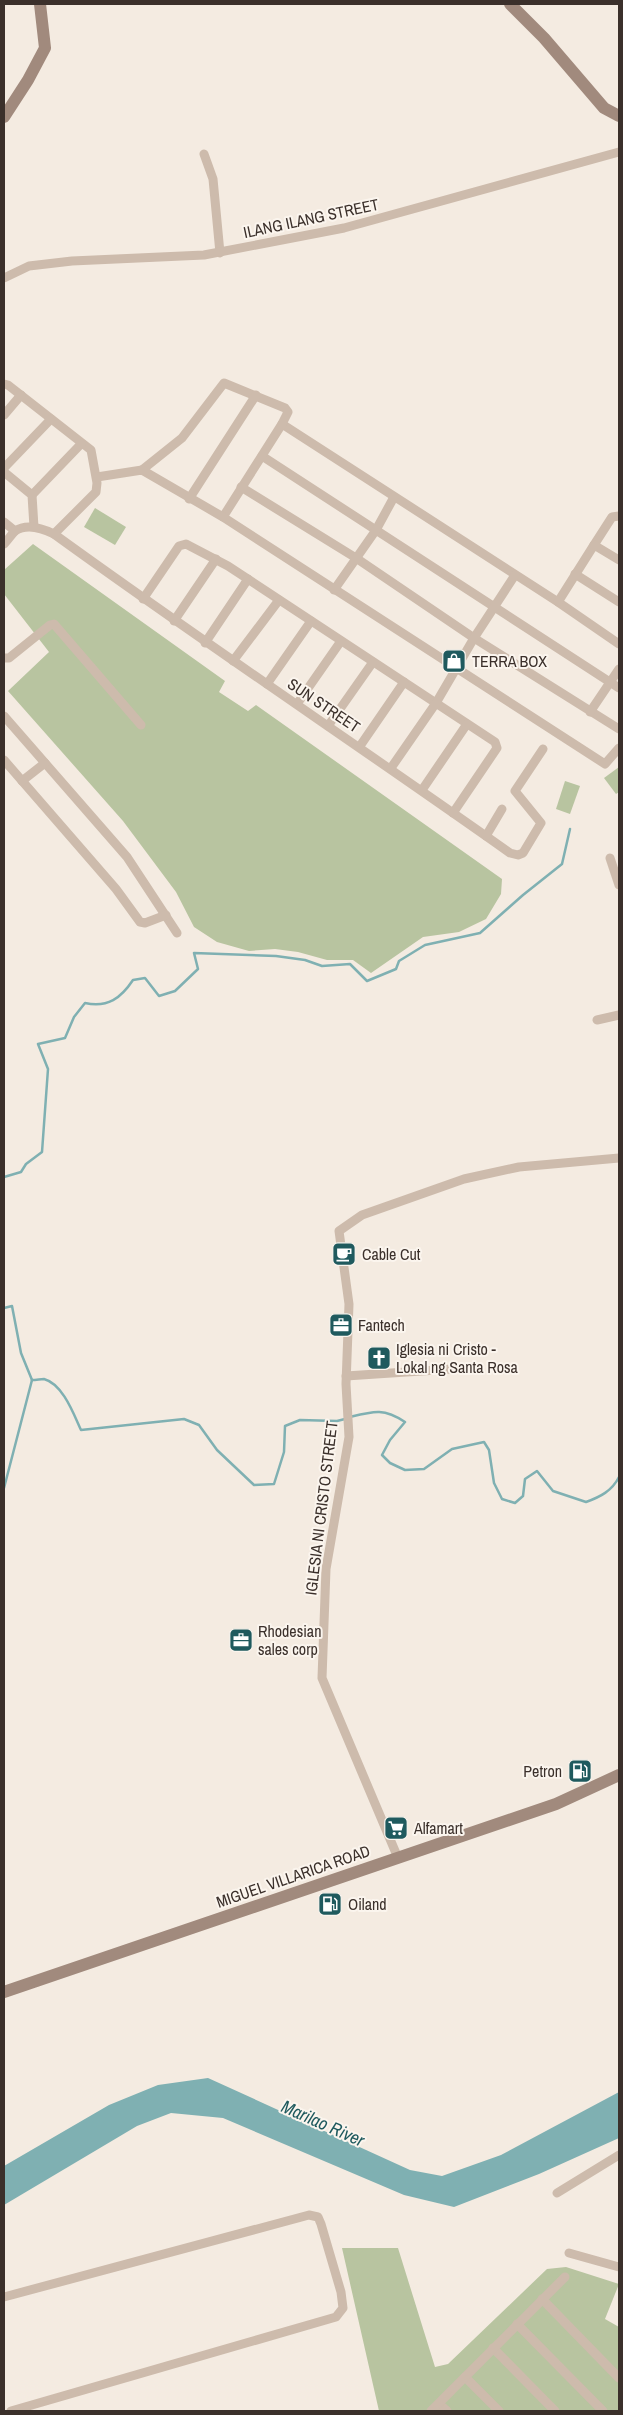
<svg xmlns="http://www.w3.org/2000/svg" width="623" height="2415" font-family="'Archivo Narrow',sans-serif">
<rect width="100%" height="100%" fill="#f4ebe1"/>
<g fill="#b8c4a0">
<polygon points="95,508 126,527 115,545 84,527"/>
<polygon points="33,544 225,681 219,692 248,711 256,705 502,879 501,894 486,919 459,932 423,937 371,973 353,960 327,960 298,952 275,949 249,951 217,942 194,927 176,892 123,821 8,691 49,652 4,594 4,570"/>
<polygon points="619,767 619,792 616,794 604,778"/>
<polygon points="565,781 580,786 570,814 556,809"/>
<polygon points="342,2248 398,2248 435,2367 448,2364 547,2269 566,2267 619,2284 605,2319 619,2327 619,2411 379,2411"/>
</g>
<polygon fill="#7fb0b2" points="208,2078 410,2170 442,2176 501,2155 619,2092 619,2138 539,2174 454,2207 404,2195 223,2118 171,2113 137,2126 4,2205 4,2166 109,2105 158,2085"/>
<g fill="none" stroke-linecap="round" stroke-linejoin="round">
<g stroke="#7fb0b2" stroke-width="2.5">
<path d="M4,1177L21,1172L26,1164L42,1152L48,1069L38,1044L65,1038L74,1017L85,1003C108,1008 121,998 133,980L145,978L159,996L175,991L198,969L194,953L276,956L305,960L322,966L350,964L367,981L396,969L399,961L425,945L480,933L523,895L562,864L570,829"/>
<polyline points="4,1308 12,1306 21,1353 32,1380"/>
<path d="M32,1380C36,1380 41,1379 44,1379C63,1384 74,1415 81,1430L184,1419L199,1425L217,1450L254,1485L274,1484L284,1452L285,1426L300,1420L337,1421L345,1419"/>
<path d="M350,1417C374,1411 384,1408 405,1422L390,1440L382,1455L390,1463L405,1470L424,1469L452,1449L484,1442L489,1450L494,1483L502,1499L515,1503L523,1496L525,1479L537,1471L553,1491L586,1502C600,1497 612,1491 619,1477"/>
<polyline points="4,1488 32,1380"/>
</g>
<g stroke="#cdbbac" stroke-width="9">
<polyline points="204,154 213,179 220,253"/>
<polyline points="4,278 29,266 72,261 204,255 344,228 619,152"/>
<polyline points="4,384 8,385 91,450 97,483 96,492 54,534"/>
<polyline points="4,415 21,395"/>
<polyline points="282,424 558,602 619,644"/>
<polyline points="262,456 619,688"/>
<polyline points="4,468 51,419"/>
<polyline points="142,470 182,438 224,383 285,408 288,412 282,424 223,517"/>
<polyline points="4,472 32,495 34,527"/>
<polyline points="97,477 142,470 223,517 605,764 619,748"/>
<polyline points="241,487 356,558 474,638 619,729"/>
<polyline points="32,495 81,444"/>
<polyline points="189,499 256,395"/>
<polyline points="4,522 15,531"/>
<path d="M4,544C8,540 11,535 15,531C27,523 42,528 54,534C204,643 359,746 510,853L518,855L523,853L541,823L515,791L543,749"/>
<polyline points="594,545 612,517 619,516"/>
<polyline points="575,574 619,602"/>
<polyline points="334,590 376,530 394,497"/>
<polyline points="143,599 179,546 186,544 228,566 495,742 497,748 453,813"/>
<polyline points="558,602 594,545 619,560"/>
<polyline points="174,621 216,559"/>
<polyline points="205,643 248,579"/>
<polyline points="4,658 9,658 50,625 54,624 141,725"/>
<polyline points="233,661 279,600"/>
<polyline points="267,684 311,621"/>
<polyline points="297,704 341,641"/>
<polyline points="590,712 619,669"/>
<polyline points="4,716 127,857 177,933"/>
<polyline points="328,726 373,662"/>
<polyline points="360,746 404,682"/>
<polyline points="4,760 116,889 140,922 145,923 166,915"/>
<polyline points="391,768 436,703 474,638 515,575"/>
<polyline points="22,781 45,763"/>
<polyline points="422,790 467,724"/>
<polyline points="486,836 502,809"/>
<polyline points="610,858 619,885"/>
<polyline points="597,1020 619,1015"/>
<polyline points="346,1376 467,1368"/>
<polyline points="398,1858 322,1678 326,1569 349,1437 346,1384 349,1304 339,1231 362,1215 464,1179 519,1167 619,1158"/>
<polyline points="557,2193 619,2155"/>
<polyline points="569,2253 619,2267"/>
<polyline points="4,2297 309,2215 318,2217 321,2224 341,2292 343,2308 336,2317 11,2411"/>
<polyline points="542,2299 619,2378"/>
<polyline points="517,2324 603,2411"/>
<polyline points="493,2348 555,2411"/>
<polyline points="465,2377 499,2411"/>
<polyline points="439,2404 447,2411"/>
<polyline points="431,2411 565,2277"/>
</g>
<g stroke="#a18a7d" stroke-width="12">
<polyline points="510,4 544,38 604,108 619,116"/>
<polyline points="4,117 28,80 45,48 40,4"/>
<polyline points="4,1992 556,1804 619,1775"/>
</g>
</g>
<defs>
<g id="shop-square" transform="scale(1.25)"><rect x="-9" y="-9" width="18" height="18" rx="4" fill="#1f5a5e" stroke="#fbf5ee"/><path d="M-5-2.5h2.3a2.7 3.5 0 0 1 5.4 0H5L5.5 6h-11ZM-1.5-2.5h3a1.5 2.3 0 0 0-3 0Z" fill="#fff"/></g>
<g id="cafe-square" transform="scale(1.25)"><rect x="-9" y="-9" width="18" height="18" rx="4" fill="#1f5a5e" stroke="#fbf5ee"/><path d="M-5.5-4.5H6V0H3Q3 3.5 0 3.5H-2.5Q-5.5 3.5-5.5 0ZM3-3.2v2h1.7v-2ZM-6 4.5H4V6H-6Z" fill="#fff"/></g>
<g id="office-square" transform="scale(1.25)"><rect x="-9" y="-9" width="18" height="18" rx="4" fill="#1f5a5e" stroke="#fbf5ee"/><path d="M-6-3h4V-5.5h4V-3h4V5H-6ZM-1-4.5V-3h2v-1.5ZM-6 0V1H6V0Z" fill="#fff"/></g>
<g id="church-square" transform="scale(1.25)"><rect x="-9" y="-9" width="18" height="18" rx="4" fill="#1f5a5e" stroke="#fbf5ee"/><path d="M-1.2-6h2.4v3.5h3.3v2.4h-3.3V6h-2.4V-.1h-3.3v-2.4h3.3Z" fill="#fff"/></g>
<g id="fuel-square" transform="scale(1.25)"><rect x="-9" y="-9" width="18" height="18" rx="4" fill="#1f5a5e" stroke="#fbf5ee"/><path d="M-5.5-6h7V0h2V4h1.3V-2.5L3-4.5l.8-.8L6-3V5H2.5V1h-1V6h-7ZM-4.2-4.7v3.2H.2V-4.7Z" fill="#fff"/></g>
<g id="supermarket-square" transform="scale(1.25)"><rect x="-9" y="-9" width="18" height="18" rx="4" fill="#1f5a5e" stroke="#fbf5ee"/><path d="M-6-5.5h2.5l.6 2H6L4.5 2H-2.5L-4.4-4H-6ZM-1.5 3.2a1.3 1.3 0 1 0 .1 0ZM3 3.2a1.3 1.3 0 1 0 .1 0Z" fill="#fff"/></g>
</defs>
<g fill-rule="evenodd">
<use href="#shop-square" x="454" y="661"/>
<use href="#cafe-square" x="344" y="1254"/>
<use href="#office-square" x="341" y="1325"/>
<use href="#church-square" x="379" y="1358"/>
<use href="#office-square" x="241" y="1640"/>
<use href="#fuel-square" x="580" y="1771"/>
<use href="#supermarket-square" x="396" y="1828"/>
<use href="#fuel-square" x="330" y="1904"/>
</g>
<g text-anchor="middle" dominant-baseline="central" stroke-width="4" stroke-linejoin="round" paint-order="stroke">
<g font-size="16" fill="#3b302b" stroke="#fbf5ee">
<text transform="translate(311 218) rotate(-12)">ILANG ILANG STREET</text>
<text transform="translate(324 705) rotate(34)">SUN STREET</text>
<text transform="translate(321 1508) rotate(-83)">IGLESIA NI CRISTO STREET</text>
<text transform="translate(293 1876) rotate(-19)">MIGUEL VILLARICA ROAD</text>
</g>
<g font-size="16" fill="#3b302b" stroke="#fbf5ee" text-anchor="start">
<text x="472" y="661">TERRA BOX</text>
<text x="362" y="1254">Cable Cut</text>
<text x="358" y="1325">Fantech</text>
<text x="396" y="1349">Iglesia ni Cristo -<tspan x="396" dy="18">Lokal ng Santa Rosa</tspan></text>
<text x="258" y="1631">Rhodesian<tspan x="258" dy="18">sales corp</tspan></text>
<text x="562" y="1771" text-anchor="end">Petron</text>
<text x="414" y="1828">Alfamart</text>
<text x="348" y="1904">Oiland</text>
</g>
<g font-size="18" font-style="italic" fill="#1f5a5e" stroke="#fbf5ee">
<text transform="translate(323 2123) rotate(24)">Marilao River</text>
</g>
</g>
<rect width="623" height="2415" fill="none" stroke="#3b302b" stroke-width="10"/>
</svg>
